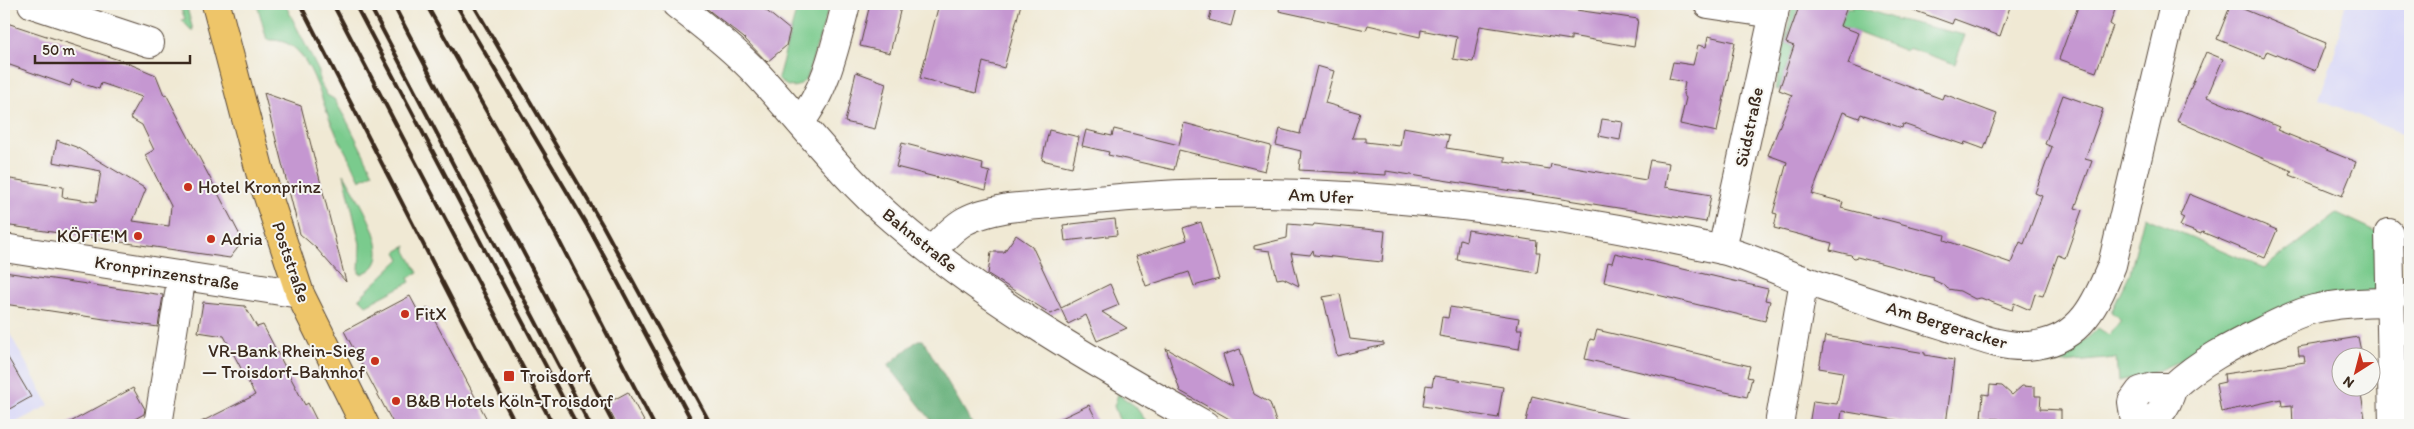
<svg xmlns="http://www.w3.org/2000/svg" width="2414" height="429" font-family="Itim,sans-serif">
<rect width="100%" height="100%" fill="#f6f6f2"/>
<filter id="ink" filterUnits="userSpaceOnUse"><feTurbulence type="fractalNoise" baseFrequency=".02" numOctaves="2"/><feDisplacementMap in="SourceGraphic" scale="10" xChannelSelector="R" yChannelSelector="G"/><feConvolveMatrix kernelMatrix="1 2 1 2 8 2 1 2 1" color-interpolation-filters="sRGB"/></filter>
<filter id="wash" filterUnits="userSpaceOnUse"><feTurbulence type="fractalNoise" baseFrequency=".0096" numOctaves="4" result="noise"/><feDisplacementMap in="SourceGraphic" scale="20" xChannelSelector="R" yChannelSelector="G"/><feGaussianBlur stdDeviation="1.12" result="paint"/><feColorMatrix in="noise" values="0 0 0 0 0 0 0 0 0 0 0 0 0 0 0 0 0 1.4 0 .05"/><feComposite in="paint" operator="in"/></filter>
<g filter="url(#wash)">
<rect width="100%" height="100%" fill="#f0e9d4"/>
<g fill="#d8d7f8">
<polygon points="2345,4 2410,4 2410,137 2319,99 2336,49"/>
<polygon points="4,323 49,405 11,425 4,425"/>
</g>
<g fill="#7acb8d" stroke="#5a7a56">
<polygon points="179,4 186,4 193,30 191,30 182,20 185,19"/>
<path d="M257,4H285L319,72V80L327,95L334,99L348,123L373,173L360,180C350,159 338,139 329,118C321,97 315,73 301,55C293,44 281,39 267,40Z"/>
<path d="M798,4H830L807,77C798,90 788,90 778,78Z"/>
<polygon points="1793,4 1799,4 1786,43 1794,46 1779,90 1775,89"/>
<polygon points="1853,5 1895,19 1965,35 1955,64 1908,48 1906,51 1840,26 1847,7 1852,9"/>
<path d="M344,174C354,192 390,246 374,266C371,270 366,272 361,274L359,273L360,244Z"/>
<path d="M2337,213L2380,233V288L2191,356L2150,374L2118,381L2116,358L2042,365L2041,358C2063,353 2083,345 2098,328L2109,335L2121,320L2111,312L2130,273L2144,217L2264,268Z"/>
<polygon points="406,246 406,251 418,273 408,278 410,282 366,305 359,298 400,259 396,252"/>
<polygon points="1118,394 1135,406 1149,425 1121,425 1114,406"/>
</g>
<polygon fill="#63af78" stroke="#4f6c4b" points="918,340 923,340 973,425 935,425 888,365"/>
<g id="blocks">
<g fill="#c597d1">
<polygon points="701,4 758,4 790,30 786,46 767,62 744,38"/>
<polygon points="870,4 888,4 901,7 890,53 860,46"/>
<polygon points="939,4 1021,4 1004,68 983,62 976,93 920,78"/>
<polygon points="1213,4 1237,4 1231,26 1209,20"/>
<polygon points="1280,4 1535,4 1638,19 1634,47 1571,36 1571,40 1480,26 1473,62 1453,59 1457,37 1421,30 1420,37 1368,25 1366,30 1279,11"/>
<polygon points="1800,4 1837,4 1847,7 1840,26 1859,33 1848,64 1942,99 1944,94 1997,114 1984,149 1965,142 1964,145 1903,124 1902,128 1861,114 1859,118 1843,112 1812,194 1843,202 1841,208 1945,235 1944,240 2011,263 2020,242 2024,244 2042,196 2035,193 2052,147 2045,144 2063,95 2103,109 2085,159 2092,161 2075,208 2082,210 2065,258 2058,255 2043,296 2035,294 2030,310 2014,303 2012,310 1981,298 1975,299 1960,291 1948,289 1944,285 1933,280 1934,277 1857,257 1854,258 1851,255 1830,250 1832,243 1774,228 1777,214 1773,213 1787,162 1768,155 1792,95 1779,90 1794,46 1786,43"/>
<polygon points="1902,4 2011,4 2000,36 1954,19 1952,24 1902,6"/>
<polygon points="2079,4 2117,4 2110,24 2113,26 2096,72 2059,59"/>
<polygon points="2231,4 2326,43 2315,71 2267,51 2264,58 2217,39"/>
<polygon points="4,22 125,62 156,75 164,95 166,94 243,241 230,258 4,225 4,178 63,187 62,197 96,202 101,171 53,162 57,140 76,147 146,189 133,221 169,226 171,206 145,155 154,150 142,125 130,118 142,97 101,83 99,89 72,80 70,86 4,63"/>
<polygon points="1708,36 1735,42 1717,132 1680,124 1686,98 1683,94 1685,82 1669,79 1673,62 1693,65 1698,45 1706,47"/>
<polygon points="2206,52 2223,59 2207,97 2279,127 2277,130 2356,162 2342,196 2290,175 2292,171 2177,121"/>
<polygon points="1317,66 1334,71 1325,103 1360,113 1352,138 1365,138 1365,142 1400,146 1403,127 1449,135 1446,148 1505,157 1505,162 1550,169 1551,164 1646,180 1650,160 1669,163 1665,187 1711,195 1706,222 1386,171 1386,175 1299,170 1301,151 1276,145 1280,129 1300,134"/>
<polygon points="856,72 886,83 875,129 845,122"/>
<polygon points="264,93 301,106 346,282 316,248 300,234"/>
<polygon points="1602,119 1623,122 1620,140 1599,136"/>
<polygon points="1184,123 1271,146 1265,171 1179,150 1174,170 1108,155 1109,152 1082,146 1086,130 1112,136 1114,129 1179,145"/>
<polygon points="1049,130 1079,137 1072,167 1042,160"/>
<polygon points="902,143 983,164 982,170 990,172 986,190 896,167"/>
<polygon points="2189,194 2277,230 2265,258 2202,232 2201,234 2180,226 2184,218 2180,216"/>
<polygon points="1115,219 1117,235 1065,241 1063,225"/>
<polygon points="1201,222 1219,279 1194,286 1189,272 1146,286 1136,256 1187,240 1183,228"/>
<polygon points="1288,224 1313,226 1314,224 1385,231 1382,262 1314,255 1313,250 1310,255 1291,253 1299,286 1283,278 1277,279 1270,251 1254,249 1254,246 1287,238"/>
<polygon points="1468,230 1537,241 1536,252 1540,252 1537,273 1457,260 1460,239 1466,241"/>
<polygon points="1016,235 1032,246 1061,308 1110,284 1119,305 1102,312 1127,328 1097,341 1086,315 1068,324 1061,309 1051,314 988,274 991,252 1004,252"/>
<polygon points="1615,253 1768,289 1765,300 1770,301 1765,321 1604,282 1608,262 1612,263"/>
<polygon points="4,272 163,295 158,327 4,304"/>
<polygon points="1340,294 1350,339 1384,343 1384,345 1337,356 1323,297"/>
<polygon points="410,296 419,313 428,308 490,425 394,425 344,331"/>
<polygon points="203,302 245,306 257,327 263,325 305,405 308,403 319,425 195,425 255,395 224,336 198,332"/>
<polygon points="1450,307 1519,318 1517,329 1522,329 1519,349 1439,336 1442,317 1448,318"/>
<polygon points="1597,330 1750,366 1747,377 1752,378 1747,397 1585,359 1590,339 1594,340"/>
<polygon points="1825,336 1925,353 1925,355 1954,360 1946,425 1924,425 1842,411 1840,425 1809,425 1813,401 1837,404 1843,372 1819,368"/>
<polygon points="2358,337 2362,356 2342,356 2342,391 2360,388 2366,424 2293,425 2292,405 2282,406 2281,399 2221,412 2216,384 2225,382 2224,374 2305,362 2304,356 2299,356 2298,347"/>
<polygon points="1166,348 1233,387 1223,355 1240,349 1254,394 1270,403 1277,425 1240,425 1180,391"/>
<polygon points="4,351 31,397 4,412"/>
<polygon points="1434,376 1503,387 1498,418 1423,406 1426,385 1432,386"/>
<polygon points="1990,385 2002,386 2012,395 2022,386 2035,387 2035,396 2041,396 2040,409 2061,410 2061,425 1999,425 1999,419 1981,418 1983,394 1989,395"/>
<polygon points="133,388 145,409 144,414 124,425 65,425"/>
<polygon points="628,392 646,425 617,425 606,404"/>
<polygon points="1532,396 1629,419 1628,425 1525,425"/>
<polygon points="1089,405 1099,425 1047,425"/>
</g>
</g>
</g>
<g filter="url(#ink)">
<use href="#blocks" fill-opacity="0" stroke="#564739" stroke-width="1"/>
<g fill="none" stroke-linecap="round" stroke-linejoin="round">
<g stroke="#564739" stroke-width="30">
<g id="minor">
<polyline points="32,4 150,43"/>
<path d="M676,4C705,27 734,49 759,76C803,124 843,177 893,220C986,301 1097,364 1205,425"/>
<polyline points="1708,4 1774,14"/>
<path d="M800,122C826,91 836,43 846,4"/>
<polyline points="2389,233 2393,425"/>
<polyline points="4,248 300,294"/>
<polyline points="1722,250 1776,4"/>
<path d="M932,251C959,220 968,216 1008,208C1076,202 1145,194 1213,193C1382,190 1553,213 1718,249C1746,255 1774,270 1801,279C1849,296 1897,311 1946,326C1974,336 2006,350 2036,345C2081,339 2097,302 2112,265L2174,4"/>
<path d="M2153,387H2173C2168,404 2157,429 2134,416L2132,402L2140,391Z"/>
<path d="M2173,387C2200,362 2231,346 2264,330C2280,322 2297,313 2314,309C2340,303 2365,302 2391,302"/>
<polyline points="158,425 182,275"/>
<polyline points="1779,425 1804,280"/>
</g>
</g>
<g stroke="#564739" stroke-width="30">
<polyline id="major" points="216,4 260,172 300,294 365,425"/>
</g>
<use href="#minor" stroke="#fff" stroke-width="28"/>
<use href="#major" stroke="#eec569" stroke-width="28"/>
<g stroke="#3b2a1e" stroke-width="4">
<polyline points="300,4 516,425"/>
<polyline points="333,4 553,425"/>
<polyline points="355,4 577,425"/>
<polyline points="369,4 590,425"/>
<polyline points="393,4 614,425"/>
<polyline points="426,4 555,233 654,425"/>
<polyline points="456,4 592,234 694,425"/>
<polyline points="473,4 603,226 711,425"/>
</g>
</g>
</g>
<g fill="#c8321e" stroke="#f6f6f2" stroke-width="2">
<circle cx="188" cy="187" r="5"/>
<circle cx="138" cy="236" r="5"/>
<circle cx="211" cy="239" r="5"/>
<circle cx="405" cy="314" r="5"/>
<circle cx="375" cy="361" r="5"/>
<rect x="503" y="370" width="12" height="12" rx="2.5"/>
<circle cx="396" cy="401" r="5"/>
</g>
<g text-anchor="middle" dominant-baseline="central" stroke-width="4" stroke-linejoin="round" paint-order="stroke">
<g font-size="18" fill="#3b2a1e" stroke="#f6f6f2">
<text transform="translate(1749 127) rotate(-78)">Südstraße</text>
<text transform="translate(1321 196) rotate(3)">Am Ufer</text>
<text transform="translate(920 240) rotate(39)">Bahnstraße</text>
<text transform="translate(291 262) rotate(71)">Poststraße</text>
<text transform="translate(167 273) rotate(9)">Kronprinzenstraße</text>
<text transform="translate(1947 325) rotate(17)">Am Bergeracker</text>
</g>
<g font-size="18" fill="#3b2a1e" stroke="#f6f6f2" text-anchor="start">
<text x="198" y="187">Hotel Kronprinz</text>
<text x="128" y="236" text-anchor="end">KÖFTE'M</text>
<text x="221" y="239">Adria</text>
<text x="415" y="314">FitX</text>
<text x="365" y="351" text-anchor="end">VR-Bank Rhein-Sieg<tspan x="365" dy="21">— Troisdorf-Bahnhof</tspan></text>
<text x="520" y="376">Troisdorf</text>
<text x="406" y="401">B&amp;B Hotels Köln-Troisdorf</text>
</g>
</g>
<rect width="2414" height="429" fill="none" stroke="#f6f6f2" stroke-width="20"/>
<g transform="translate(2356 372) rotate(216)"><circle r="24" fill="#f6f6f2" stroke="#aba49d"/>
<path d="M0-4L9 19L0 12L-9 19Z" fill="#c8321e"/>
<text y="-8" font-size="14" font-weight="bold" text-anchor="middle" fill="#3b2a1e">N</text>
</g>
<path d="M35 55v8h155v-8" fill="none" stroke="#3b2a1e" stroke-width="2.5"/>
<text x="42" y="55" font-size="15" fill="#3b2a1e" stroke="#f6f6f2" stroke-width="4" paint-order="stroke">50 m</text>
</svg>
